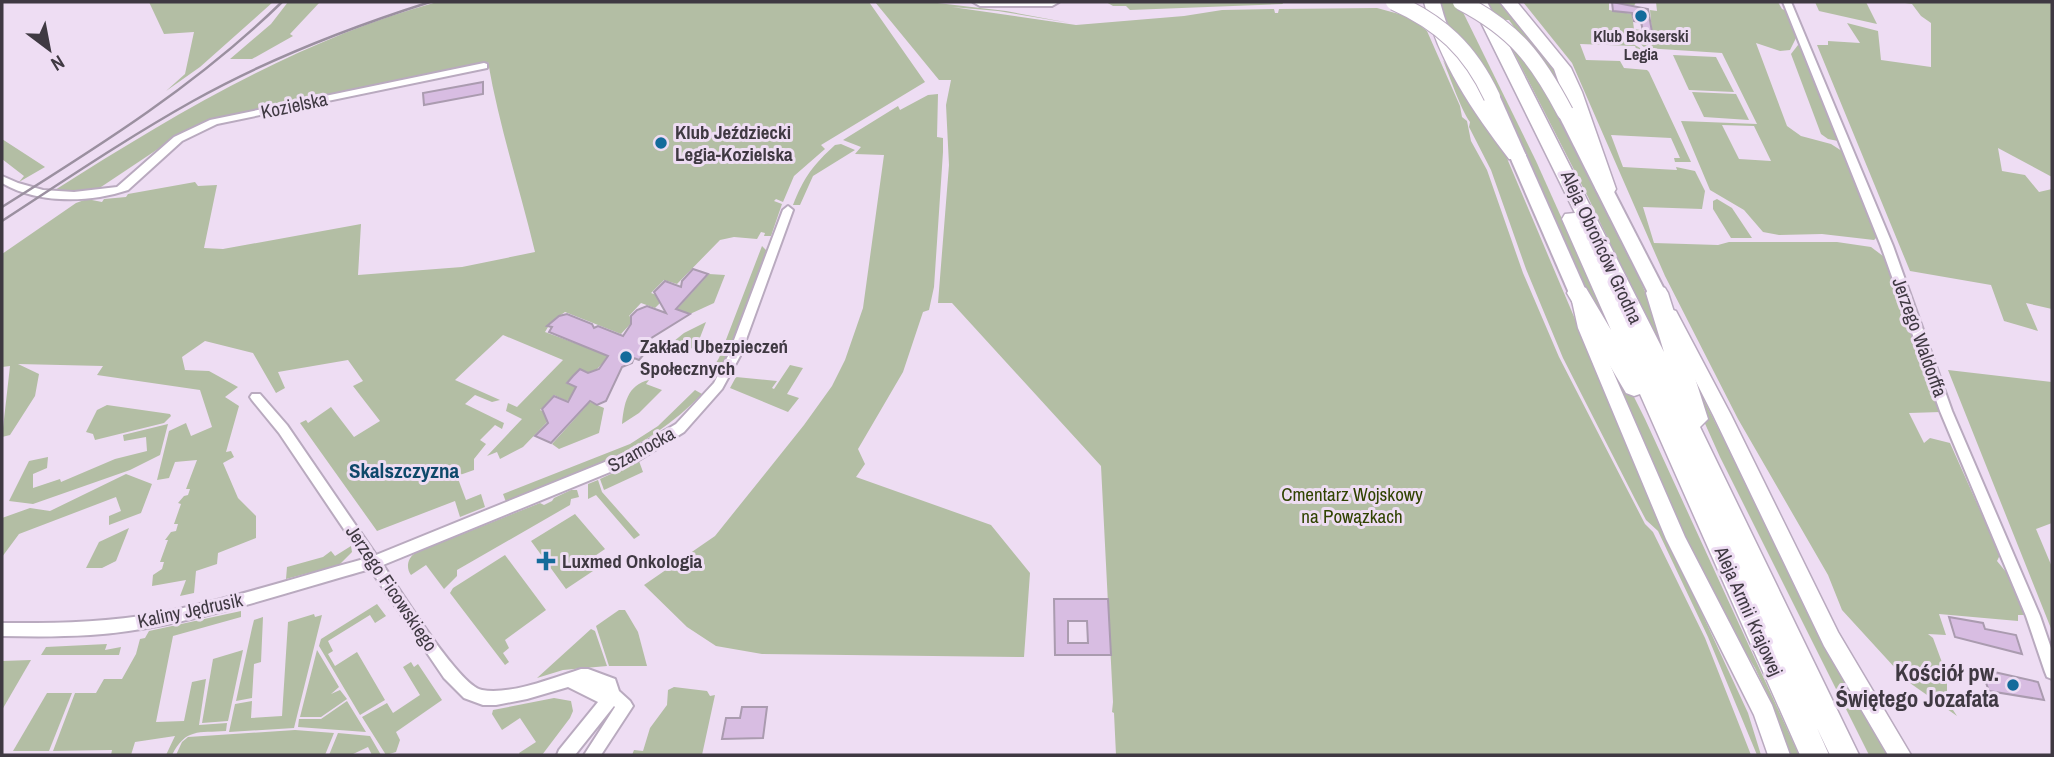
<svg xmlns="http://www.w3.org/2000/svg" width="2054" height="757" font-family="'Archivo Narrow',sans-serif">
<rect width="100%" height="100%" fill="#eeddf3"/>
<g fill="#b3bea4" fill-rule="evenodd">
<polygon points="149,2 273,2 200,67 166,91 185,74 194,32 164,34"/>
<polygon points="288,2 320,2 290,34 293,36 252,59 230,59 271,24"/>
<path d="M437,2H869L925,82L821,145L825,149L794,176L783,202L776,199L774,201L782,204L771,236H764L765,233L761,232L757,239L734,237L720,240L677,284L664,280L651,293L665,298L655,308L641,303L629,316L635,319L621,334L565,312L551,322L545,332L610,356L592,374L580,369L566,383L579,389L567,401L554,395L540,410L553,416L523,447L500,459L497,452L487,456L522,419L506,411L508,403L517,407L563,360L503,335L455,380L500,400L492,402L475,395L465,404L504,423L502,429L495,425L480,440L486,444L474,459V470L457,476L466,500L481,494L485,507L460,517L455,501L377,531L300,423L306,420L308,423L331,407L354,437L380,421L353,386L363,381L348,360L278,372L285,388L276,393L253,353L205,341L182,357L185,370L209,371L238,387L225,397L239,406L226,452L231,451L234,457L223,463L238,498L256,516V538L218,553L217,564L196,571L194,593L180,596L186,580L152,586L153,575L162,569L164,562H160L168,540H165L171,532L176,531L178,524H174L181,504L178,503L184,496L188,495L190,489H186L197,460L175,462L169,478L157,480L169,431L186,423L191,436L212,427L200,390L97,375L103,366L18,364L39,374L35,396L10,435L2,437L10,366L2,367V254L76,203L87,199L102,202L104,199L126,197L128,194L195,182L198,186L217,185L204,248L223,249L361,224L358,275L462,267L535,252C520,189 499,126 488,62L209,121L179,135L95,191L55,190C175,114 298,40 437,2Z"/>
<polygon points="875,2 929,2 1006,11 1070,23 998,11 952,7 1076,25 1184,16 1222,10 1274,9 1275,13 1278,13 1279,9 1377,8 1410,17 1427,31 1460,106 1462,117 1467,121 1471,141 1487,170 1523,273 1559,357 1645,524 1653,532 1705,638 1751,755 1116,755 1114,713 1112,712 1113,702 1101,466 952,303 938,303 949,165 946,105 951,80 939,80"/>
<polygon points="1106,2 1282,2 1283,4 1130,10 1126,6 1113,6"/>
<polygon points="1435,2 1458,2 1536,161 1624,357 1600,318 1439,16"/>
<path d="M1487,2H1505L1544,49L1565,84L1558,113C1600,198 1650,283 1673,375L1588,197L1502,29L1514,27L1509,20H1497Z"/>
<path d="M1523,2H1636L1634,6L1609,3V10L1632,14L1634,29L1652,32L1650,10L1657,11L1656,2H1778L1782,9L1787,11L1797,36L1790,50L1780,51L1756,43L1787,126L1801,136L1831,144L1845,153L1877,237L1874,240L1822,234L1779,235L1763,232L1744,210L1710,190L1681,121L1757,124L1722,53L1645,48L1637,41H1628L1640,48L1646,63L1643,66L1635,46L1580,44L1586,60L1620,61L1624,68L1647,70L1649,72L1691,162H1675L1674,158H1680L1671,138L1611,135L1623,167L1677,170L1676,167L1695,171L1705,191L1702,209L1643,207L1654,243L1718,245L1729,242H1837L1871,247L1887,259L1941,412L1909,413L1924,443L1930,438L1950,443L2000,555L1997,561L2011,578L2024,615H2018V621L1939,614L1946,635L1928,634L1933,638L1947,676V692L1951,707L1957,716L1907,681L1842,610L1828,575L1738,419L1665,276L1572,63ZM1722,125L1754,126L1771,161L1739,159Z"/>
<polygon points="1815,2 1866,2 1877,24 1819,11"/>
<polygon points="1898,2 2052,2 2052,177 1998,148 2002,171 2025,175 2039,192 2052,189 2052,309 2026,303 2038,331 2004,321 1991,285 1910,271 1817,45 1828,45 1828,41 1860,43 1847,23 1878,31 1881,60 1931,67 1931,23 1921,16 1912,4"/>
<polygon points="1798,45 1801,46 1838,141 1828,139 1821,134 1791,54"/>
<polygon points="1673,55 1716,57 1734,92 1689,90"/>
<path d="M1443,60L1506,156L1674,553L1748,713L1761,755H1757L1708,637L1658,531L1646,520L1636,501L1563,358L1526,269L1491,170L1469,127L1470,122C1462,112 1449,75 1443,60Z"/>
<polygon points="1692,92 1736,94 1749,120 1704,117"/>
<polygon points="938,94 937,137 943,138 943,152 934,287 929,310 923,312 903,372 858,449 865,464 856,477 991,525 1030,573 1024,657 762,654 716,646 687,627 644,585 715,536 804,425 832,386 845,360 863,308 884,155 855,154 861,147 843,140 898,106 900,110 928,95"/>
<polygon points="2,139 39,163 45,167 19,182 24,176 2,159"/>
<path d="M841,144L855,150L813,176L800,205H793C804,177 813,165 835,145Z"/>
<polygon points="1717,199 1732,208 1752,238 1731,238 1713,209 1713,201"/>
<polygon points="762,246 768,252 735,342 720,373 711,371 719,358"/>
<polygon points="709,274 725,275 714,303 690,314 677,309"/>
<polygon points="706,322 696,348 663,350 684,333"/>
<polygon points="1601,347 1632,393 1645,419 1799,755 1789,755 1771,702 1755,668 1703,582"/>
<polygon points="790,365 803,368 787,394 799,398 788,412 730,388 736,377 777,381 772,388 774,389"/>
<polygon points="1687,366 1775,542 1873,725 1892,755 1869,755 1720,457 1698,408"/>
<polygon points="1948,370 2052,382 2052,523 2036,529 2052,567 2052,631"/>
<path d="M649,380L646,384L662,390L639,413L622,424C624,404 627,385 649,380Z"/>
<path d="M695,390L702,394C645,453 580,472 506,502L503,494L630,444L658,426Z"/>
<polygon points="590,402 604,408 599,433 559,449 552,444"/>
<polygon points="107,405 170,414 171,416 164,423 95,440 93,434 86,432 97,410"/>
<polygon points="168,424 160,455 130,470 33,504 9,501 29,461 48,457 47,468 33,474 33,488 60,479 61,482 115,459 147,451 146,437 124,441 123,435"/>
<polygon points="639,461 643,472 604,490 600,479"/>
<polygon points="126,474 152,484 141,513 109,525 109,516 121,511 116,497 19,534 2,557 2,518 30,508 50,511"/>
<polygon points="598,480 602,492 640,535 634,539 596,495 588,499 588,484"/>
<path d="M571,490H577L579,497L571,499L570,505L457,570V576L444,589L426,565L411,575C406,568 407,559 415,553L540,503L544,505L552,501L554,498Z"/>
<polygon points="575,514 605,549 589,560 596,569 566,589 531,541"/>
<polygon points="129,528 116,561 102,568 86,568 99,542"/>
<polygon points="351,546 352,552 339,565 286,579 287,567 323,557 331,551 335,556"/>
<polygon points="505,555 546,610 505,640 509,648 503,653 509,662 505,665 450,593 453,588"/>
<polygon points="377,604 386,616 375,623 370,615 328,641 333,651 328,654 335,666 357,652 385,700 360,715 319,646 321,639"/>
<polygon points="619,610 625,610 638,632 647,666 609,666 596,626"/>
<path d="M241,611V617L173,636L156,722L184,721L192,682L206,679L199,725L227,723L226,731C198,733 186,728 172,755H166L175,736L135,742L131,755H111L112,750L53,751L75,693H96L104,679H122L136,654L140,639L145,638L149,631Z"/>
<polygon points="314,614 315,617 322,615 294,728 229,732 235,704 252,701 251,718 282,716 288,622"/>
<polygon points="263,617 261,662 254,664 252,698 236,701 252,628 254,620"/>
<polygon points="591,629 595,631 607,666 563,670 537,678"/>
<polygon points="107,644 105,650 121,647 119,655 41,655 46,647"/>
<polygon points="243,650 228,721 202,723 213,659"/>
<polygon points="317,650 339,687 331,694 340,690 347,699 321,717 300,717"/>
<polygon points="31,660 2,710 2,661"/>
<polygon points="411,662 414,667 418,664 442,700 396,732 400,740 396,752 386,755 362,717 387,703 393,713 420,695 403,667"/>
<polygon points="674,687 707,691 710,696 715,695 702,755 632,755 634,750 643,751 650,728 667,705 668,690"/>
<polygon points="47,693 72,693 49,751 13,751"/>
<polygon points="554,698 571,701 573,711 570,718 542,755 520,755 519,753 536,742 520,718 502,730 492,714 493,710"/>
<polygon points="347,701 366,732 298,727 299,719 321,719"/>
<polygon points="295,730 334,733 325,755 176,755 182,742 188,737"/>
<polygon points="338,733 370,736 381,755 372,755 368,747 351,755 329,755"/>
</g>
<g fill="#d8bde2" stroke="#aa9baf" stroke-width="2" fill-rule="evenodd">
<polygon points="1612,2 1648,9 1652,32 1643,31 1641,22 1634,21 1632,13 1613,11"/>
<polygon points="483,82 483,94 424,105 423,93"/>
<polygon points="693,269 708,274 676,309 690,314 645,342 647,347 642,349 645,353 639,360 634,358 632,363 622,367 606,401 597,405 590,401 551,443 535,436 548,423 542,409 554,396 568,402 576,387 567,383 573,376 580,369 588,373 599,369 608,356 549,332 552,327 547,326 559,316 567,314 592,324 594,328 598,326 623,336 631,324 631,316 637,310 647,306 666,313 654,292 665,281 681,287 682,281"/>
<path d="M1054,599H1108L1111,655H1055ZM1068,621H1087L1088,643H1068Z"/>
<polygon points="1949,617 1983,623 1985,629 2016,635 2022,654 1955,637"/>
<polygon points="1981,669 2038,682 2044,700 1989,691"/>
<polygon points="742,707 767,707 763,738 722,739 726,718 740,718"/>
</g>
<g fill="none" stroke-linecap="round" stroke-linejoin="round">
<g stroke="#b9aabf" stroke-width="4">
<g id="street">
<polygon points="1783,2 1791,2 1893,246 1952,411 2040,616 2052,651 2052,679 2047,677 2045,672 2026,616 1940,411 1881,246"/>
<path d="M484,63L487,64V68L217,124L182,141L128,190C89,203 38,204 2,183V176L18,183L43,190L74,192L117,187L174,137L210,120Z"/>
<path d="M788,206L793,210L740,356L722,389L684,432L637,461L383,565C399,588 459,686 482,690C511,695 553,678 581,669H588L615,679L619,691L630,701L633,706L601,755H584L615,707L614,706L575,755H557L559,750L598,702L568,687L527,699L496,705H483L464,698L444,678L370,569C295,590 219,616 141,629C96,637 48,637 2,636V623C48,623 95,623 141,616C216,604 290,579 364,559L279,433L252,400L250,397L252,394H260L287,425L376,555L627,453L676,424L714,383L728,356L783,210Z"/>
</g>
</g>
<g stroke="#b9aabf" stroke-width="3">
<g id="secondary">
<polygon points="1580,295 1588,301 1594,328 1685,537 1772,705 1790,755 1768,755 1754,715 1666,539 1578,328 1572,301"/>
<polygon points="1670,309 1676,311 1731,415 1838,632 1911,755 1888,755 1824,646 1713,415 1662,315"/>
</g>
</g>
<g stroke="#b9aabf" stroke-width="4">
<g id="primary">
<polygon points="973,2 1059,2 1052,6 980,6"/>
<polygon points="1492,92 1500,97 1587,293 1584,298 1572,298 1569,293 1484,97"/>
<polygon points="1565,107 1573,112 1666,293 1663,298 1651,298 1648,293 1557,112"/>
</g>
</g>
<g stroke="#b9aabf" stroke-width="3">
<g id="highway">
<path d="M1424,2H1440C1458,71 1489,99 1526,155L1523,159H1509C1472,110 1439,63 1424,2Z"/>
<polygon points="1471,2 1487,2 1664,352 1646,293 1649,288 1657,285 1665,288 1668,293 1708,419 1700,427 1859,755 1830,755 1817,728 1829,755 1800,755 1640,394 1634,396 1626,393 1567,293 1570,288 1578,285 1586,288 1611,330 1562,219 1565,214 1575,213"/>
<polygon points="1500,2 1517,2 1571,68 1582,92 1616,189 1613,194 1599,194 1596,189 1554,69"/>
</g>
</g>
<use href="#street" fill="#fff" fill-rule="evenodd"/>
<use href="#secondary" fill="#fff" fill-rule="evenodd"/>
<use href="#primary" fill="#fff" fill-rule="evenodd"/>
<use href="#highway" fill="#fff" fill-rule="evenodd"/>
<g stroke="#9b90a0" stroke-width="2.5">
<path d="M2,207C101,145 198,84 282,2"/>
<path d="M2,221C65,180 127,138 193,101C268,59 348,28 430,2"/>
</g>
<g stroke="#b9aabf" stroke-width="18" stroke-linecap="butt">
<g id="primary-bridge">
<path d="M1394,2C1441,23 1470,50 1492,97"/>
<path d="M1461,2C1515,30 1537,59 1565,112"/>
</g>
</g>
<use href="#primary-bridge" stroke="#fff" stroke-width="16"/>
</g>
<g fill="#146b9b" stroke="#eeddf3" stroke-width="2.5">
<circle cx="1641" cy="16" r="7"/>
<circle cx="661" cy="143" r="7"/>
<circle cx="626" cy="357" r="7"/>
<path d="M542.5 550.5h7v7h7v7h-7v7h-7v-7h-7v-7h7z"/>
<circle cx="2013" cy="685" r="7"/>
</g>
<g text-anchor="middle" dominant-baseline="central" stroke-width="6" stroke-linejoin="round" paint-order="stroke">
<g font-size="16" font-weight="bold" fill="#3f3942" stroke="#eeddf3">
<text x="1641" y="36">Klub Bokserski<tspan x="1641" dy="18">Legia</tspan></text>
</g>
<g font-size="19" fill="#3f3942" stroke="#eeddf3">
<text transform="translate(294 105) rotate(-12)">Kozielska</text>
<text transform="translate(1602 247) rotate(65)">Aleja Obrońców Grodna</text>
<text transform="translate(1920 337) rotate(70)">Jerzego Waldorffa</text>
<text transform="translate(641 449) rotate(-29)">Szamocka</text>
<text transform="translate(392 588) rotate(56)">Jerzego Ficowskiego</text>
<text transform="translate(190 610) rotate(-12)">Kaliny Jędrusik</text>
<text transform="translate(1749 611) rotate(66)">Aleja Armii Krajowej</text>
</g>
<g font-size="19" font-weight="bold" fill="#3f3942" stroke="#eeddf3" text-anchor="start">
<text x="675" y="132">Klub Jeździecki<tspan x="675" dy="22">Legia-Kozielska</tspan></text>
<text x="640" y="346">Zakład Ubezpieczeń<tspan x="640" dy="22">Społecznych</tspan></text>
<text x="562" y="561">Luxmed Onkologia</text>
</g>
<g font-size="19" fill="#304301" stroke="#eeddf3">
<text x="1352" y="494">Cmentarz Wojskowy<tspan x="1352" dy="22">na Powązkach</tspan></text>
</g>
<g font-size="21" font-weight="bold" fill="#0f496a" stroke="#eeddf3">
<text x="404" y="470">Skalszczyzna</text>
</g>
<g font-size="23" font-weight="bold" fill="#3f3942" stroke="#eeddf3" text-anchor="end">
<text x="1999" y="672">Kościół pw.<tspan x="1999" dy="26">Świętego Jozafata</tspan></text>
</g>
</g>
<rect width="2054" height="757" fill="none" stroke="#3f3942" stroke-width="7"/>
<g transform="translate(49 49) rotate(148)" stroke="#eeddf3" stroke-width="5" paint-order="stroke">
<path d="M0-5L12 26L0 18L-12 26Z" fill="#3f3942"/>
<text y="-10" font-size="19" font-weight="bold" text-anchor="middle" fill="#3f3942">N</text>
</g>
</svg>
